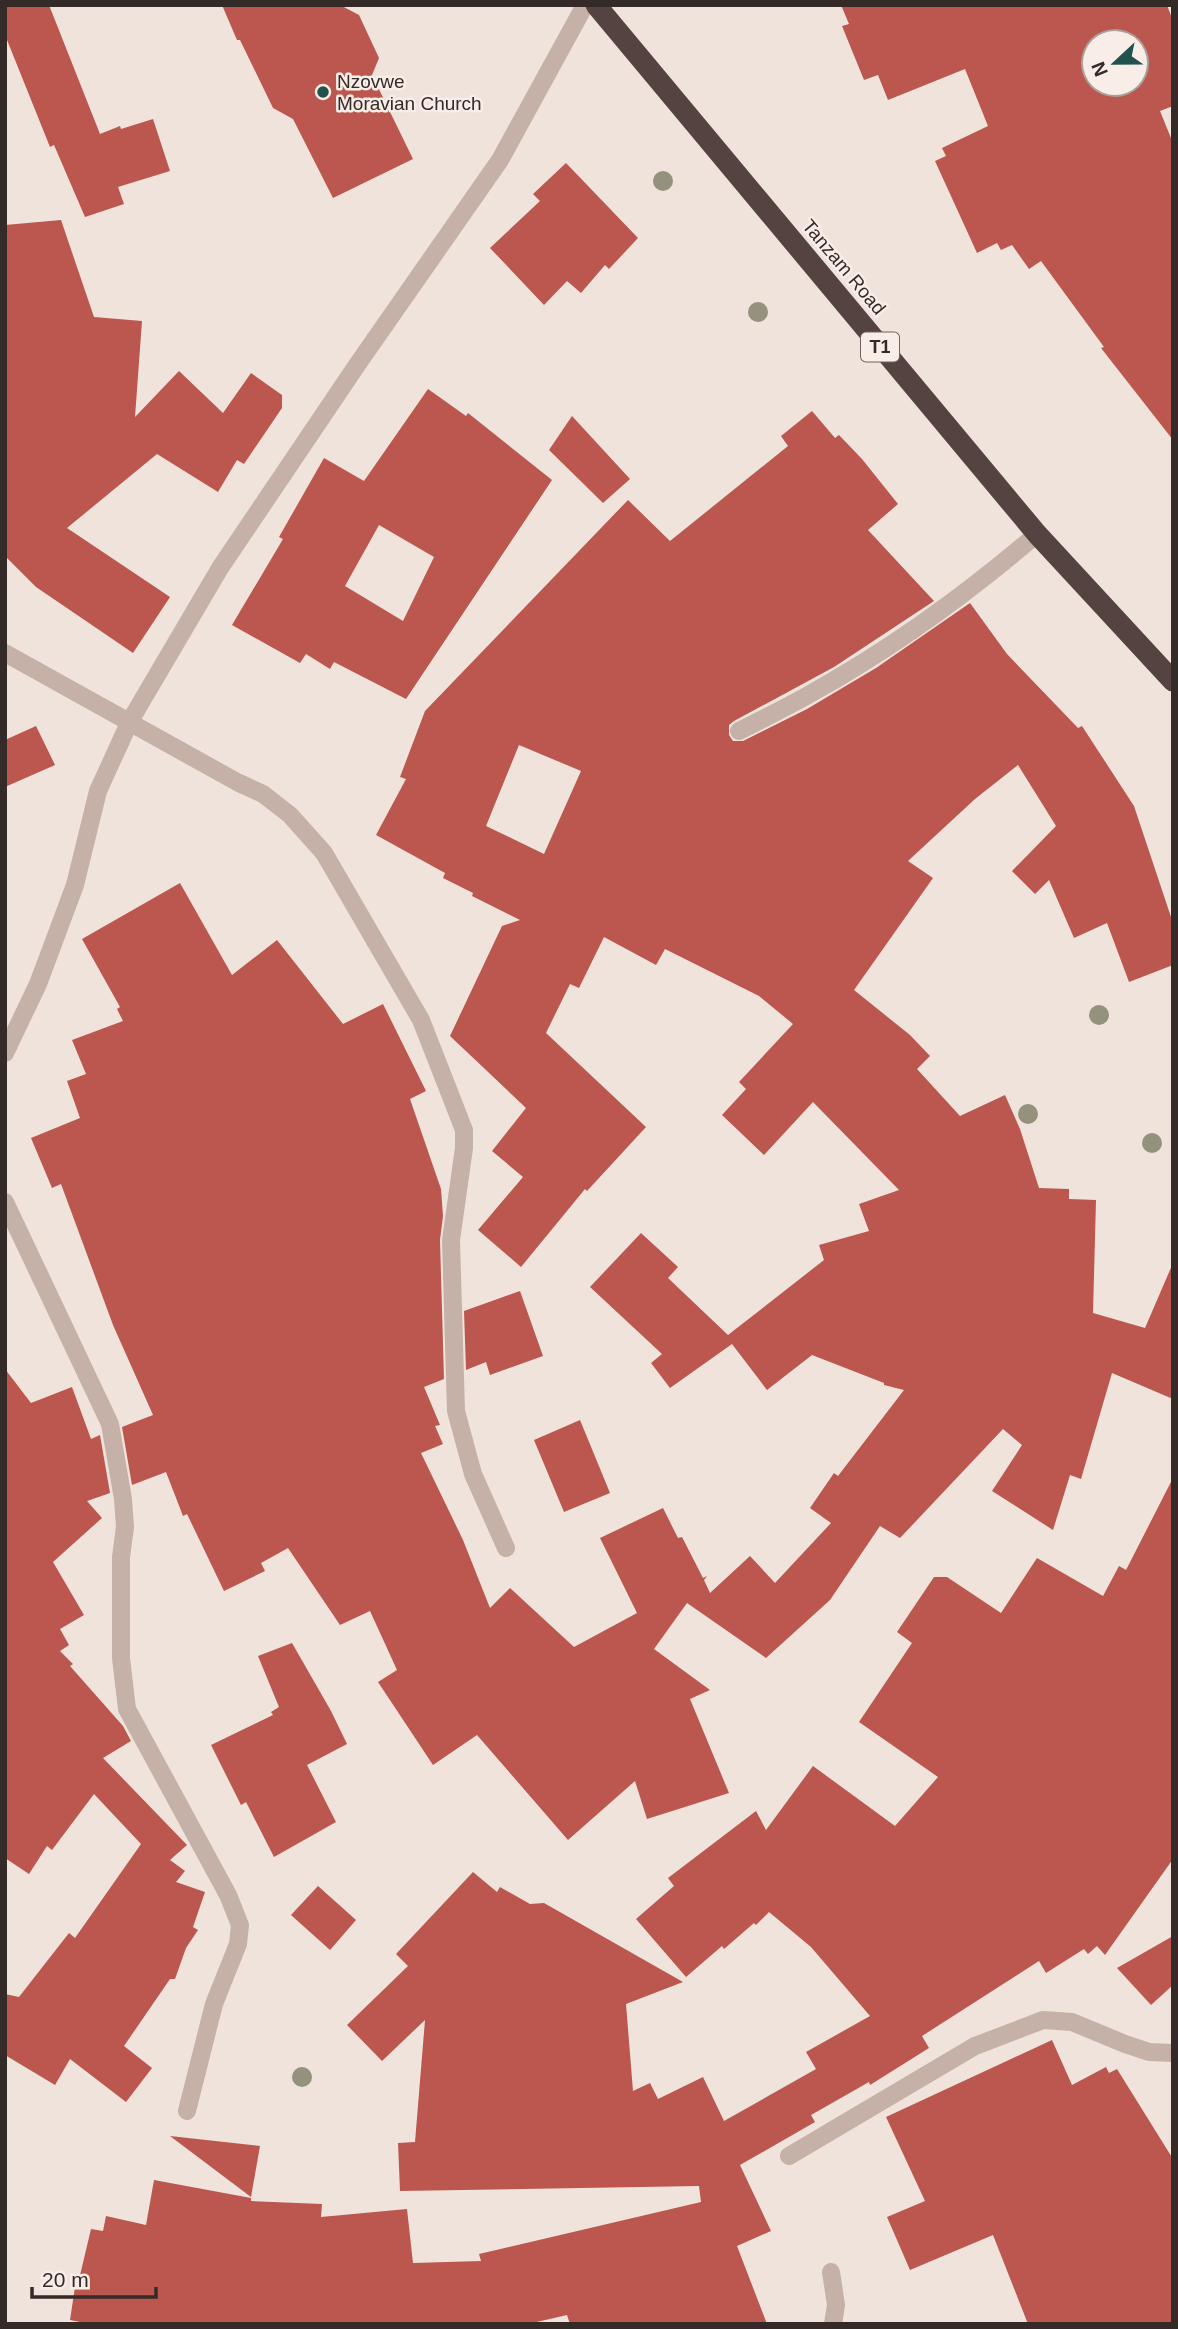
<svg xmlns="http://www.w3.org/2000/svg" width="1178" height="2329" font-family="Helvetica,sans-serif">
<rect width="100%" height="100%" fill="#efe3db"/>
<g fill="#bb574e" fill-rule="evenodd">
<polygon points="5,5 49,5 100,134 120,126 121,129 153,119 170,171 118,187 124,204 85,217 54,145 50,147 5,35"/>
<polygon points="222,5 340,5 359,15 379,58 372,75 413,159 333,198 293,119 273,108 240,40 237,40"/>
<path d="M841,5H1167L1173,21V106L1160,111L1173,143V440L1101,348L1104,347L1041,261L1029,269L1012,245L1001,250L997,243L977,253L935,161L946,156L942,148L988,126L965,69L888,100L878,75L864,80L842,26L849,24ZM1094,42H1136V84H1094Z"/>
<polygon points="566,163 638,238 609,269 605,265 581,293 567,281 544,305 490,248 540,201 533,194"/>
<polygon points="61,220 94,317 142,321 135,417 179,371 223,413 251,373 282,395 282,408 244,464 237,460 218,492 157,454 67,528 170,597 133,653 36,587 5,556 5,225"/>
<path d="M428,389L466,416L468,413L552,480L406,699L334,662L330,669L306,654L300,663L232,625L283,539L279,537L324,458L364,481ZM379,525L434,557L403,621L345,586Z"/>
<path d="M812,411L835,438L839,435L862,459L898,504L868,530L934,601L834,667L734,721L729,725V735L733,741H743L807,709L876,668L970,603L1007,654L1078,728L1082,726L1134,806L1173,923V965L1129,982L1107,923L1074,938L1049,880L1035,894L1012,871L1056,826L1018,765L975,799L908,861L933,878L854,990L910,1035L930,1056L917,1069L960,1116L1005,1095L1020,1129L1039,1188L1069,1189V1199L1096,1200L1093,1313L1145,1328L1173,1263V1399L1112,1373L1081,1479L1070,1475L1053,1530L992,1491L1022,1445L1003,1429L900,1538L880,1526L830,1600L766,1658L687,1603L654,1649L710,1690L690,1699L729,1793L647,1819L635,1781L568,1840L477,1735L433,1765L378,1682L397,1670L370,1611L340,1625L288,1548L261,1563L265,1571L224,1591L187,1514L183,1516L166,1472L132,1485L122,1427L153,1415L113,1325L61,1184L52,1188L31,1138L80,1118L67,1081L86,1074L72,1040L123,1021L117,1009L120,1007L82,939L180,883L232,975L277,940L343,1024L383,1004L426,1091L410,1099L441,1189L443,1216L440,1240L444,1379L424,1387L440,1425L435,1426L443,1444L421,1453L463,1540L490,1608L510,1588L574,1647L637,1613L600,1538L663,1508L678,1538L682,1537L703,1578L707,1576L704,1580L710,1593L750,1556L775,1583L831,1523L810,1508L834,1473L838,1476L904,1390L884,1385V1383L812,1355L767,1390L732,1344L670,1388L651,1363L662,1354L590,1287L641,1233L678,1267L668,1278L728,1335L824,1260L819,1245L869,1231L859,1204L899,1190L813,1102L764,1155L722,1115L746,1089L739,1082L793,1024L759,996L665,949L656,965L604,937L579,988L570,984L546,1033L646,1127L587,1191L585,1189L521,1267L478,1230L523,1177L492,1151L526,1108L450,1036L502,926L520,920L472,896L473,893L443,878L445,873L376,835L406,779L400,777L425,711L628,500L670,541L788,446L781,436ZM519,745L581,771L544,854L486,826Z"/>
<polygon points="572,416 630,479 603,503 549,450"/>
<polygon points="36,726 55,765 5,787 5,740"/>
<polygon points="520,1291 543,1356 490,1375 486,1362 466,1370 464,1311"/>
<polygon points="5,1369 31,1403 72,1387 91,1439 100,1435 110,1493 87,1501 102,1518 53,1562 84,1615 60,1629 69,1645 60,1651 73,1664 70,1666 123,1726 131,1741 103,1758 187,1845 170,1860 185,1871 176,1882 205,1892 193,1927 198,1930 186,1948 175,1979 170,1979 124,2046 152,2068 126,2102 70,2059 55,2085 5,2055 5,1994 19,1997 69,1933 75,1938 141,1844 94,1794 52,1850 47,1846 29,1874 5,1858"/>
<polygon points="580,1420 610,1493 564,1512 534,1440"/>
<polygon points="1173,1478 1173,1859 1105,1955 1097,1946 1088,1954 1084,1949 1046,1973 1039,1961 922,2036 929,2048 870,2085 869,2082 811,2115 815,2122 740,2165 771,2231 737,2246 767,2324 570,2324 567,2315 528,2324 90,2324 70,2320 75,2287 77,2288 91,2229 103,2231 106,2216 146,2225 154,2180 251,2198 251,2201 322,2204 321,2217 407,2209 413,2263 481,2261 479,2254 701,2202 699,2186 400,2191 398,2143 415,2142 425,2020 382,2061 347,2025 408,1966 396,1954 473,1872 497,1892 500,1887 530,1904 544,1903 683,1982 626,2004 633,2091 650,2083 658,2099 703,2077 724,2121 816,2069 806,2052 870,2016 811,1947 769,1912 756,1925 754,1923 724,1949 722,1946 686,1977 636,1919 674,1886 668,1878 756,1811 766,1830 813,1766 895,1826 938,1777 859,1722 912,1643 897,1632 934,1577 947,1577 1001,1613 1037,1558 1103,1596 1119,1566 1126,1570"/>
<polygon points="292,1643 331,1711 347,1744 307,1765 336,1822 274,1857 246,1802 241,1805 211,1745 273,1715 271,1712 279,1707 258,1656"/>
<polygon points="318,1886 356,1920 330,1950 291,1915"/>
<polygon points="1173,1936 1173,1985 1151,2005 1117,1968"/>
<polygon points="1052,2040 1072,2085 1106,2067 1109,2073 1117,2069 1173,2159 1173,2324 1028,2324 993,2235 910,2270 887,2217 925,2201 886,2117"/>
<polygon points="170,2136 260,2146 251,2197"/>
</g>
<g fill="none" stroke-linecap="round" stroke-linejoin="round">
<g stroke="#c6b1a8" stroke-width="18">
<polyline points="5,653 237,782 263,794 290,815 324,853 421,1020 464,1130 464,1148 451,1240 456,1411 473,1474 506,1548"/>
<path d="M739,731C763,719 787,707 810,694C891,649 967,594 1037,534"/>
<polyline points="5,1053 38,984 75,885 98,791 130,721 220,568 357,365 500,160 585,5"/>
<polyline points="5,1202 110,1424 123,1499 125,1527 121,1557 121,1658 127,1709 228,1895 240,1925 238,1944 214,2004 187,2111"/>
<polyline points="789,2156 975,2046 1043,2020 1072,2022 1125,2044 1149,2052 1173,2053"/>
<polyline points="831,2272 836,2305 833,2324"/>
</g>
<polyline stroke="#544340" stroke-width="21" points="596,5 1037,534 1173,681"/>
</g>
<g fill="#94927c">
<circle cx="663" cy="181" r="10"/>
<circle cx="758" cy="312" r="10"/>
<circle cx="1099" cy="1015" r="10"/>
<circle cx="1028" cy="1114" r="10"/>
<circle cx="1152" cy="1143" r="10"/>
<circle cx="302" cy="2077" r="10"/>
</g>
<circle fill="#21524d" stroke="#f8ede7" stroke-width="2.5" cx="323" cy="92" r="7"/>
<g text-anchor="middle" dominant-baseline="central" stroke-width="5" stroke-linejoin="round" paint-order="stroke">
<rect fill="#f8ede7" stroke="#6f6461" stroke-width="2" x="861" y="332.5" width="38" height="29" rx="5"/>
<g font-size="18" font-weight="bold" fill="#342a28">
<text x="880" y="347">T1</text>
</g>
<g font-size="19" fill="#342a28" stroke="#f8ede7" text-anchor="start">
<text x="337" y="81">Nzovwe<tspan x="337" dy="22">Moravian Church</tspan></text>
</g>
<g font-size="19" fill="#342a28" stroke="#f8ede7">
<text transform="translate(844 267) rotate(50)">Tanzam Road</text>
</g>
</g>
<rect width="1178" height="2329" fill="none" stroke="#342a28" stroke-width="14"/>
<g transform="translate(1115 63) rotate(248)"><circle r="33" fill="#f8ede7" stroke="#aa9f9b" stroke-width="2"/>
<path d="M0-5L12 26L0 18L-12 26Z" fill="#21524d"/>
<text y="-10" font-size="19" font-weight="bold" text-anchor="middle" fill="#342a28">N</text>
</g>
<path d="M32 2287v10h124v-10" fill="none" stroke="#342a28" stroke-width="3.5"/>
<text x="42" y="2287" font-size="21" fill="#342a28" stroke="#f8ede7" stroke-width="5" paint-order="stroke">20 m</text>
</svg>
